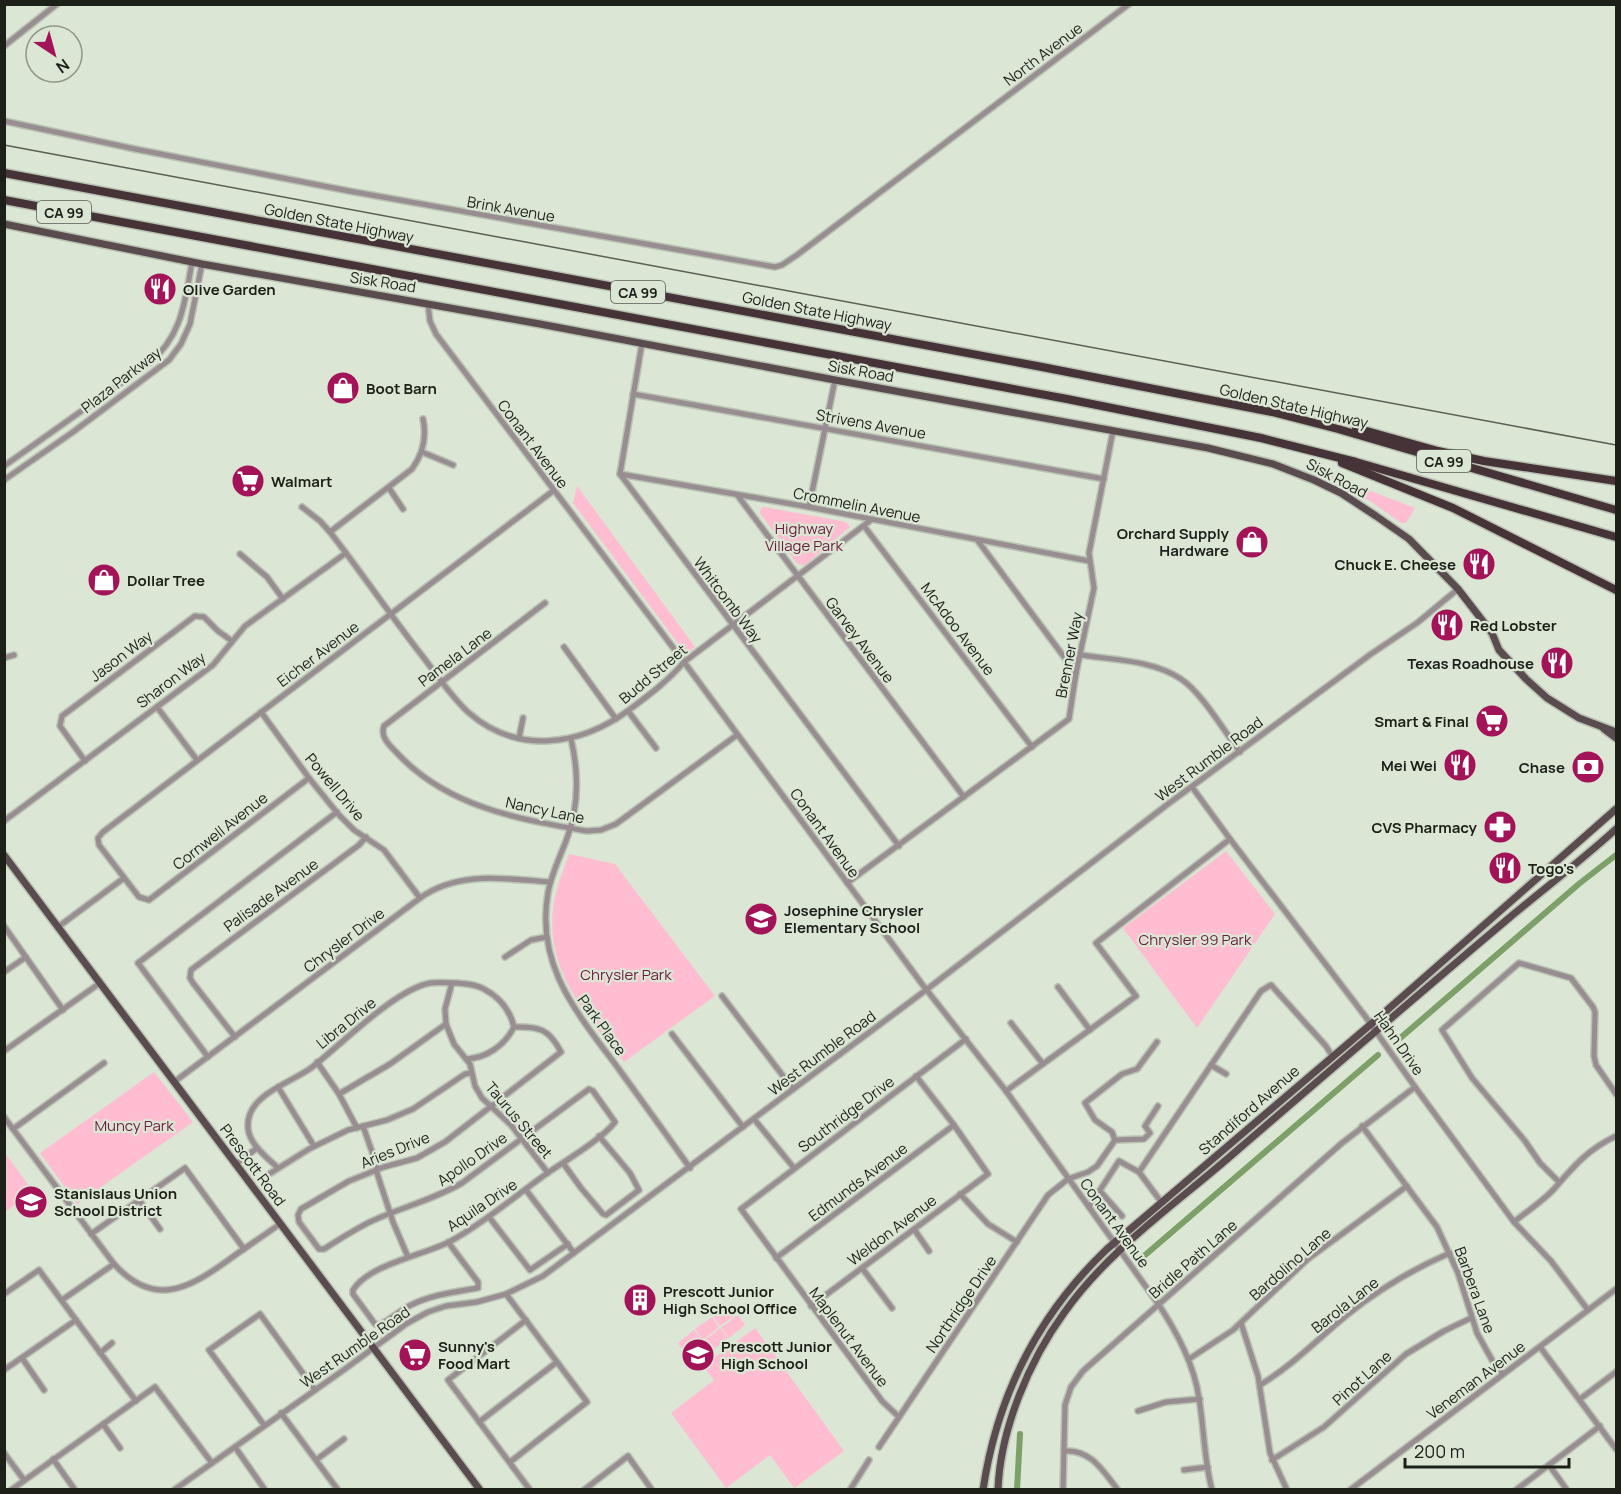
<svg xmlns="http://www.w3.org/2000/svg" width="1621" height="1494" font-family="Manrope,sans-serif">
<rect width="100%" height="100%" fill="#dbe6d5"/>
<g fill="#ffbdd1">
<polygon points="1303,465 1415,508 1406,523 1401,523 1370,501"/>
<polygon points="577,486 695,647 688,652 683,650 573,503"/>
<polygon points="764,507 846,522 850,527 805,565 797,564 760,513 761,508"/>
<polygon points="1226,851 1275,914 1197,1028 1123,928"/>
<path d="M569,854L615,864L715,996L624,1062C582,1011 537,960 557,889C560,877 565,866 569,854Z"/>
<polygon points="154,1072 193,1122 77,1204 40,1153"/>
<polygon points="5,1153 35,1194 30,1197 28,1195 5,1212"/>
<polygon points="730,1304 737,1314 720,1326 713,1316"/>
<polygon points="738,1315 745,1325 729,1338 721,1328"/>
<polygon points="712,1317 719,1327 703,1340 695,1329"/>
<polygon points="720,1328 728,1338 711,1351 704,1341"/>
<polygon points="755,1328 844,1451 794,1488 770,1455 726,1488 671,1413 714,1380 703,1366"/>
<polygon points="694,1330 702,1340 685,1353 678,1343"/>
<polygon points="703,1341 710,1351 693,1364 686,1354"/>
</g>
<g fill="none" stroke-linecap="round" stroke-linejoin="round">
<g stroke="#7d9f68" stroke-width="6">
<polyline points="1398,1040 1580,883 1616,855"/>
<polyline points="1144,1256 1378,1055"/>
<polyline points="1017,1490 1020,1434"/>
</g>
<g stroke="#b9c2b3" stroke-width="8">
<g id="minor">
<polyline points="4,46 57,4"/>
<polyline points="4,121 135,149 349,191 775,267 782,265 797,255 1129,4"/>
<path d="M428,304L430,321L436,334L684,662L922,984L1006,1091L1159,1305C1177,1333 1194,1364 1199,1398C1204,1428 1204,1460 1212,1490"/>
<polyline points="642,343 620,474 899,846"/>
<polyline points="633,394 1104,479"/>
<polyline points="422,452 453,465"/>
<path d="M4,466L149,363C182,337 185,301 192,262"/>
<polyline points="620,474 809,507 1089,561"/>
<polyline points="4,480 73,432 169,360 181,344 190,324 202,264"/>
<polyline points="389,488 403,509"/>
<polyline points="738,496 964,797"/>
<path d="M302,507L320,521L330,532C361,572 389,613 420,653C436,673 450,696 469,713C518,755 580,746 629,710C649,695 668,681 684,662L871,520"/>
<polyline points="809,507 835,380"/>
<polyline points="864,526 1032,747"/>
<path d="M330,532L412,469C423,454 427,438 423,419"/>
<polyline points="978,541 1076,673"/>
<polyline points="240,554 267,577 283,599"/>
<path d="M545,603L384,726C380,737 389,745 397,753C447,807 518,819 587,831L601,830L616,824L737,735"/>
<polyline points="564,647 616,719"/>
<path d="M1081,655C1113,660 1153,660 1181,679C1202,693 1224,731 1240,752"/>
<polyline points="4,658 14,655"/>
<polyline points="157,707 197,760"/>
<polyline points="628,711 656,748"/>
<polyline points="261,712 309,778 339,815 354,830 384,850 420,898"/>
<polyline points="519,738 523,718"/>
<path d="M571,739C579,773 579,808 566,841C559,859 551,875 548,893C535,966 578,1014 618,1068C642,1101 666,1134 690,1168"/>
<polyline points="85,761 60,726 62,716 195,616 204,617 218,631 232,641"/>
<polyline points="309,778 149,900 139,897 99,845 98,838 103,832 553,491"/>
<polyline points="1192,787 1230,839 1365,1016 1415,1087 1514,1222 1551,1261 1588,1310"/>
<polyline points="4,821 213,665 245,626 346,553"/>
<polyline points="847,883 1069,719 1076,673 1094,588 1089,553 1113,431"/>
<polyline points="4,926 63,1010"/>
<polyline points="58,927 124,878"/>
<polyline points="505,957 531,940 547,937"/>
<polyline points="4,972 26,957"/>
<polyline points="452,983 445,1009 446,1024 454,1044 470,1064 475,1086 482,1098 511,1125 548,1173"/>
<polyline points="1058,987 1090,1030"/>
<polyline points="722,996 793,1089"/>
<polyline points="1011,1023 1043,1064"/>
<polyline points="672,1034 743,1127"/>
<polyline points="235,1037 193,983 190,978 191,970 359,845 366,837"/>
<polyline points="4,1051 100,983"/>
<polyline points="208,1057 138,963 337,812"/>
<polyline points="317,1062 339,1094 357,1128"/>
<polyline points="1211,1065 1226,1074"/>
<path d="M174,1082L420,898C459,870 506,879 550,882"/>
<polyline points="278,1087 314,1146"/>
<polyline points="1006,1091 1136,996 1096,943 1230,839"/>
<polyline points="339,1094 390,1064 446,1024"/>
<path d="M4,1117L114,1264C153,1307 187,1290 227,1261C245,1248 263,1236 280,1224"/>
<polyline points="754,1119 794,1168"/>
<polyline points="363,1126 378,1169"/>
<polyline points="1362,1126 1437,1227 1458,1273 1477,1333 1492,1360 1503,1374"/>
<polyline points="13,1129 104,1063"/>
<polyline points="1115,1140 1112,1132 1095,1120 1085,1103 1122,1074 1137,1069 1157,1042"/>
<polyline points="563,1163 581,1188 603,1214 606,1215 639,1190 630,1173 599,1136"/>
<polyline points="236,1164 257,1148"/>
<path d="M277,1167C262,1153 241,1138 250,1114C258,1092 293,1081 311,1068C341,1045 394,990 430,983C438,982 449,983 457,983C467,984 476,984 484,989C499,997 510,1010 514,1027"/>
<polyline points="376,1170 393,1222 408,1257"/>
<polyline points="266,1176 309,1149 348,1130 387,1120 413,1109 465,1074 471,1073"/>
<polyline points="1559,1182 1540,1163 1525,1141 1472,1078 1442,1030 1519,963 1571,978 1593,1007 1595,1012 1594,1056 1596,1065 1616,1094"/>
<polyline points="526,1190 574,1253"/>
<polyline points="1100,1191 1122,1216"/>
<polyline points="960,1194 988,1224 1017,1242"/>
<polyline points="139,1200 160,1229"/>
<polyline points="1162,1203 1139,1172 1261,991 1271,985 1326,1046 1332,1056"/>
<polyline points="1089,1207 1119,1161 1139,1172"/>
<polyline points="489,1217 530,1270 568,1244"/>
<path d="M1514,1222C1527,1211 1542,1202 1554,1189C1574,1166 1587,1150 1616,1136"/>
<polyline points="914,1229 929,1251"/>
<polyline points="91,1234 185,1168 244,1249"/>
<path d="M448,1242L478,1282V1288C454,1292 430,1295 409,1306C399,1312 390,1319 380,1325L375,1324L353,1294V1290C369,1264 425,1255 451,1241C486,1222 516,1195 549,1172C568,1159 602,1139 615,1122L593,1091L589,1089L462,1183C433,1200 402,1207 372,1221C355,1229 340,1239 324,1249H319L299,1222L298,1215L301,1209L349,1181L384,1167L417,1158L445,1142L561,1052C549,1029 539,1026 514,1027C505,1045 487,1058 466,1059"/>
<polyline points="776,1258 954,1125"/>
<polyline points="862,1268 892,1308"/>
<polyline points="4,1294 39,1270 136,1401"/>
<polyline points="506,1294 587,1402 510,1462"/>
<polyline points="62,1300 114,1264"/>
<polyline points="811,1306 988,1174 954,1125 916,1076"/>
<polyline points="526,1320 448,1380 530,1490"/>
<polyline points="1241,1323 1258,1376 1270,1453 1287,1490"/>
<polyline points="1540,1347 1616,1449"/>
<polyline points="100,1353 112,1343"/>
<polyline points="22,1358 44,1390"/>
<polyline points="1189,1359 1233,1330 1308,1259 1407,1186"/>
<polyline points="4,1370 76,1320"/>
<path d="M1260,1385C1293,1365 1318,1339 1347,1315C1378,1290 1413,1269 1450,1253"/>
<polyline points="1580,1399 1616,1372"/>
<polyline points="1138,1411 1166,1402 1200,1399"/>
<polyline points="281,1413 338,1490"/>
<polyline points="899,1417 882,1401 741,1209 966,1039"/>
<polyline points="479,1422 557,1362"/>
<polyline points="103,1424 120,1448"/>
<polyline points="264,1425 209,1350 260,1314 315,1390"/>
<polyline points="235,1447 265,1490"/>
<polyline points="879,1447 1048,1195 1068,1179 1088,1172 1097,1166 1115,1140 1144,1139 1150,1133 1145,1126 1158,1106"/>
<path d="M1064,1451C1091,1449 1103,1471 1118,1490"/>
<polyline points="4,1453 24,1480"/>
<polyline points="53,1459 75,1490"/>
<polyline points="316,1460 344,1439"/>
<polyline points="1272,1460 1324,1427 1406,1354 1444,1331 1471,1318"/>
<polyline points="1549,1465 1567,1490"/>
<polyline points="1184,1470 1208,1467"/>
<polyline points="11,1490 155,1387 212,1463"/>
<polyline points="174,1490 345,1369 406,1324 428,1312 446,1306 477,1302 506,1294 543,1276 926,990 1168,804 1371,654 1417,623 1458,589"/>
<polyline points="584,1490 628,1456 652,1490"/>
<polyline points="850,1490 869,1460"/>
<polyline points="1063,1490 1065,1405 1071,1387 1083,1371 1342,1143 1415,1087"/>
<polyline points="1350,1490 1616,1289"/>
<polyline points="1516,1490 1600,1426"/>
</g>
</g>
<g stroke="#b9c2b3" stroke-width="10">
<g id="major">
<polyline points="4,224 202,264 540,324 835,380 1208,448 1273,464 1314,480 1341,493 1376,516 1409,539 1458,589 1492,633 1499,650 1526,679 1547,698 1579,718 1616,732"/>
<polyline points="1604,729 1616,738"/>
<polyline points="4,855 480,1490"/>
<path d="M983,1490C997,1395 1038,1315 1107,1249L1377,1019L1616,809"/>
<path d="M998,1490C1000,1430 1029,1361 1064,1313C1107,1252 1170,1208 1226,1160C1320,1079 1414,998 1509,918C1545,888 1582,860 1616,829"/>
</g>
</g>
<g stroke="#b9c2b3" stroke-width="11">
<g id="highway">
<polyline points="4,173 1037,366 1272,412 1338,429 1616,510"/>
<polyline points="4,200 1067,399 1261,438 1356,462 1616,537"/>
<polyline points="1356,428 1438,451 1484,461 1616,481"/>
<polyline points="1342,463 1453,508 1616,590"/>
</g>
</g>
<use href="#minor" stroke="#988e91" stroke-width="5"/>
<use href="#major" stroke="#5a4b4f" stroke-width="7"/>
<use href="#highway" stroke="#453338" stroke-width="8"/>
<polyline stroke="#595f55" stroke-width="1.5" points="4,145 1616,445"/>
</g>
<defs>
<g id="restaurant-disc" transform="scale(1.725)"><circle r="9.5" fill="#a31358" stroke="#dbe6d5"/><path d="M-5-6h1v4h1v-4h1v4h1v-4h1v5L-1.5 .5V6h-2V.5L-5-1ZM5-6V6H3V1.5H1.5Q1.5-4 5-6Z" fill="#fff"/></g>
<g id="shop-disc" transform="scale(1.725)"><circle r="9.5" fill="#a31358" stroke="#dbe6d5"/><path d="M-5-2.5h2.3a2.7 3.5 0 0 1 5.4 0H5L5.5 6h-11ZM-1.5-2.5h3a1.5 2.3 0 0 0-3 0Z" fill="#fff"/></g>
<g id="supermarket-disc" transform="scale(1.725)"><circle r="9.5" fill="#a31358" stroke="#dbe6d5"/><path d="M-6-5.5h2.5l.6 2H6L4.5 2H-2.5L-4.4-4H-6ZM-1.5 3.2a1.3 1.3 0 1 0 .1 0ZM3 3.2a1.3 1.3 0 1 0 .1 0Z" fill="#fff"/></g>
<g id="bank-disc" transform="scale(1.725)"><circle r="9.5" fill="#a31358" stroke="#dbe6d5"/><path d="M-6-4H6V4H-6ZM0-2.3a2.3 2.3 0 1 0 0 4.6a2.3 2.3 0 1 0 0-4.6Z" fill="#fff"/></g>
<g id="pharmacy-disc" transform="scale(1.725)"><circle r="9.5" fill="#a31358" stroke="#dbe6d5"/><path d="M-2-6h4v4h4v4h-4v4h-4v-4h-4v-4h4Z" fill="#fff"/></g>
<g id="school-disc" transform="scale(1.725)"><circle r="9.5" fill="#a31358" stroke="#dbe6d5"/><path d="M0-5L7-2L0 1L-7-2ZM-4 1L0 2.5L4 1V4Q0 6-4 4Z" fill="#fff"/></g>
<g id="building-disc" transform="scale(1.725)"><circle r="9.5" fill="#a31358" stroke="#dbe6d5"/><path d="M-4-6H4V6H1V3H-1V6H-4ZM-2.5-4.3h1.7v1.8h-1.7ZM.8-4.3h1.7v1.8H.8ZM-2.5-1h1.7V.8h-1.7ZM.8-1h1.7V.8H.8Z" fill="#fff"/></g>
</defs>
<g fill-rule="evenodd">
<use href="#restaurant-disc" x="160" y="289"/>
<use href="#shop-disc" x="343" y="388"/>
<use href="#supermarket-disc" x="248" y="481"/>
<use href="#shop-disc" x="1252" y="542"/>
<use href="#restaurant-disc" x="1479" y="564"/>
<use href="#shop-disc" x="104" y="580"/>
<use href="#restaurant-disc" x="1447" y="625"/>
<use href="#restaurant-disc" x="1557" y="663"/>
<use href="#supermarket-disc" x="1492" y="721"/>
<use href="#restaurant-disc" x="1460" y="765"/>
<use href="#bank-disc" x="1588" y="767"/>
<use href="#pharmacy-disc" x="1500" y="827"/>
<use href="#restaurant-disc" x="1505" y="868"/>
<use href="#school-disc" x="761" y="919"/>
<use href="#school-disc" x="31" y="1202"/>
<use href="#building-disc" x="640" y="1300"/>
<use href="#supermarket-disc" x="415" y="1355"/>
<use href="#school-disc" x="698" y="1355"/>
</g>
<g text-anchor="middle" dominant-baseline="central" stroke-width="4.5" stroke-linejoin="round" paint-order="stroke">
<g fill="#dbe6d5" stroke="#555b51" stroke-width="1.5">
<rect x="37" y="201" width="54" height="22" rx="4.5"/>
<rect x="611" y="281" width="54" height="22" rx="4.5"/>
<rect x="1417" y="450" width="54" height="22" rx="4.5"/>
</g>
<g font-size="14" font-weight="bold" fill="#1c2019">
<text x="64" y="212">CA 99</text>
<text x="638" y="292">CA 99</text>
<text x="1444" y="461">CA 99</text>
</g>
<g font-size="15" fill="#1c2019" stroke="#dbe6d5">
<text transform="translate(1043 54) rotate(-37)">North Avenue</text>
<text transform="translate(511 209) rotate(10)">Brink Avenue</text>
<text transform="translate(339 223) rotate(11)">Golden State Highway</text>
<text transform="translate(383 282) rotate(9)">Sisk Road</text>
<text transform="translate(817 311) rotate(11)">Golden State Highway</text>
<text transform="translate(861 371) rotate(10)">Sisk Road</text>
<text transform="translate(121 380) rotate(-38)">Plaza Parkway</text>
<text transform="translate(1294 406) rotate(13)">Golden State Highway</text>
<text transform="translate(871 424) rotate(10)">Strivens Avenue</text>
<text transform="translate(533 444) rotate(53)">Conant Avenue</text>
<text transform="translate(1337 478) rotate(28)">Sisk Road</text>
<text transform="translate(857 505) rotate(11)">Crommelin Avenue</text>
<text transform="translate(728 600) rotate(53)">Whitcomb Way</text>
<text transform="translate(958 629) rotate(53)">McAdoo Avenue</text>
<text transform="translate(860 640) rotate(53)">Garvey Avenue</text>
<text transform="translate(318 654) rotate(-37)">Eicher Avenue</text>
<text transform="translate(1069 655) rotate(-79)">Brenner Way</text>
<text transform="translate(121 656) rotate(-37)">Jason Way</text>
<text transform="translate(455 657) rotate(-37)">Pamela Lane</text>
<text transform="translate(653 674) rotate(-40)">Budd Street</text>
<text transform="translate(171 680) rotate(-37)">Sharon Way</text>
<text transform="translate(1209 759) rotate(-37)">West Rumble Road</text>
<text transform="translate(335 787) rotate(50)">Powell Drive</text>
<text transform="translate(545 810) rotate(12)">Nancy Lane</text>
<text transform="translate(220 831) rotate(-38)">Cornwell Avenue</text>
<text transform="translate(825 833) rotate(54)">Conant Avenue</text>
<text transform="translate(271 895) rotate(-36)">Palisade Avenue</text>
<text transform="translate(344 940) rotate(-37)">Chrysler Drive</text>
<text transform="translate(346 1023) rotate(-39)">Libra Drive</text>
<text transform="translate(602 1025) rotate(54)">Park Place</text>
<text transform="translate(1399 1043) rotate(55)">Hahn Drive</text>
<text transform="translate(822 1053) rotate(-37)">West Rumble Road</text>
<text transform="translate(1249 1110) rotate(-41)">Standiford Avenue</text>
<text transform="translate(846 1114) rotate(-37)">Southridge Drive</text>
<text transform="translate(519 1120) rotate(50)">Taurus Street</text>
<text transform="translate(395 1150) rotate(-22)">Aries Drive</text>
<text transform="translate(472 1159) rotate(-35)">Apollo Drive</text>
<text transform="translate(253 1165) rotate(53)">Prescott Road</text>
<text transform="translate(858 1182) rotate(-37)">Edmunds Avenue</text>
<text transform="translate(482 1205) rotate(-34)">Aquila Drive</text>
<text transform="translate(1115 1223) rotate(54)">Conant Avenue</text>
<text transform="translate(892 1230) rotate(-37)">Weldon Avenue</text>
<text transform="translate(1193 1259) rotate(-41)">Bridle Path Lane</text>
<text transform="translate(1290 1264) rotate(-41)">Bardolino Lane</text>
<text transform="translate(1475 1290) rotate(70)">Barbera Lane</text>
<text transform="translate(961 1304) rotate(-56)">Northridge Drive</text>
<text transform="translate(1345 1305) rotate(-38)">Barola Lane</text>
<text transform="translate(849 1337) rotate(53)">Maplenut Avenue</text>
<text transform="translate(355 1347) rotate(-35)">West Rumble Road</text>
<text transform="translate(1362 1378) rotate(-42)">Pinot Lane</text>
<text transform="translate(1476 1380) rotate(-37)">Veneman Avenue</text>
</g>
<g font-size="15" font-weight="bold" fill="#1c2019" stroke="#dbe6d5" text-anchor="start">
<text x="183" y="289">Olive Garden</text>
<text x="366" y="388">Boot Barn</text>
<text x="271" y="481">Walmart</text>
<text x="1229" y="533" text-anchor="end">Orchard Supply<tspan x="1229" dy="17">Hardware</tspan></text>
<text x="1456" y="564" text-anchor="end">Chuck E. Cheese</text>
<text x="127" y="580">Dollar Tree</text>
<text x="1470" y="625">Red Lobster</text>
<text x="1534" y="663" text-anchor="end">Texas Roadhouse</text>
<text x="1469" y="721" text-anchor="end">Smart &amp; Final</text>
<text x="1437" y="765" text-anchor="end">Mei Wei</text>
<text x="1565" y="767" text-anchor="end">Chase</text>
<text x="1477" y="827" text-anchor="end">CVS Pharmacy</text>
<text x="1528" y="868">Togo's</text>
<text x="784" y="910">Josephine Chrysler<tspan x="784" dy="17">Elementary School</tspan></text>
<text x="54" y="1193">Stanislaus Union<tspan x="54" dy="17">School District</tspan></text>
<text x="663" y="1291">Prescott Junior<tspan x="663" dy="17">High School Office</tspan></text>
<text x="438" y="1346">Sunny's<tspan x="438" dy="17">Food Mart</tspan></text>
<text x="721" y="1346">Prescott Junior<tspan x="721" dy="17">High School</tspan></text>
</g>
<g font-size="15" fill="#6c1c3d" stroke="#dbe6d5">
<text x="804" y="528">Highway<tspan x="804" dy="17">Village Park</tspan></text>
<text x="1195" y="939">Chrysler 99 Park</text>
<text x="626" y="974">Chrysler Park</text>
<text x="134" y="1125">Muncy Park</text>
</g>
</g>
<rect width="1621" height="1494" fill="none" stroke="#1c2019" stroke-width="12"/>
<g transform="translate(54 54) rotate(144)"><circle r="28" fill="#dbe6d5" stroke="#8f978a" stroke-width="1.5"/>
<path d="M0-4.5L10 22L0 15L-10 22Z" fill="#a31358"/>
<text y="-9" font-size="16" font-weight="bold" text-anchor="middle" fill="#1c2019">N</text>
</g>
<path d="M1405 1458v9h164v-9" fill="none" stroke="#1c2019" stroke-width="3"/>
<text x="1414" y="1458" font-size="18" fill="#1c2019" stroke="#dbe6d5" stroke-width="4.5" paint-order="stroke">200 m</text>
</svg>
